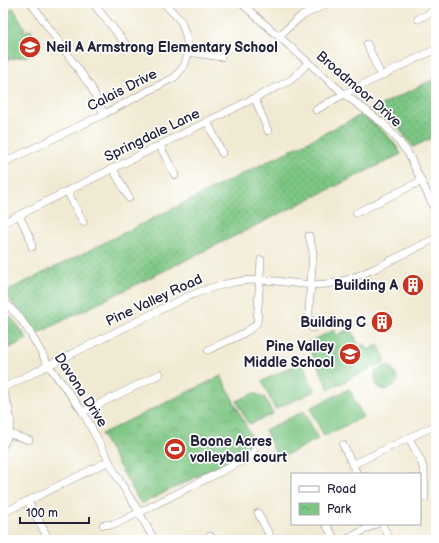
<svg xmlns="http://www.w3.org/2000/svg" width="439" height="543" font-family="'Balsamiq Sans',sans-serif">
<defs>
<pattern id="grass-dots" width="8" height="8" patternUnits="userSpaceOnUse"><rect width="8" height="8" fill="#7dc683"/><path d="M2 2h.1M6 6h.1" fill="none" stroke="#66a06c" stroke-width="1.8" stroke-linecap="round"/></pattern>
<pattern id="park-crowns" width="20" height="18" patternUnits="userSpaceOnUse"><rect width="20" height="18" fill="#7dc683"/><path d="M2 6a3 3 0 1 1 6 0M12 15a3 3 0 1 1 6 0" fill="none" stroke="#66a06c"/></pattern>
</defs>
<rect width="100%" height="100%" fill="#fff"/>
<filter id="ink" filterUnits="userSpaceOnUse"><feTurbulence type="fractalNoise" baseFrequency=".025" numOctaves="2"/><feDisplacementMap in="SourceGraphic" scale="8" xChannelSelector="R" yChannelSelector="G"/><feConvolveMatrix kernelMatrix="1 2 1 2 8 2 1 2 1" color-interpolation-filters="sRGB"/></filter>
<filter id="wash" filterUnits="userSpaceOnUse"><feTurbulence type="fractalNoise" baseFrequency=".012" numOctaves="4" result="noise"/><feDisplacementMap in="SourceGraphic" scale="16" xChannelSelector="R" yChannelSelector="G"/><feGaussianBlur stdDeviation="0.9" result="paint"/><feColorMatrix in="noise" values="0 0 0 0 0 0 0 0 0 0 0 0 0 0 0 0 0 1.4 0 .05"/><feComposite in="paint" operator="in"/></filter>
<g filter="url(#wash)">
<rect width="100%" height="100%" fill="#f1ead3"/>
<g fill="url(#grass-dots)" stroke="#50745f">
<polygon points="436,78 436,136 413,147 397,126 375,108"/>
<path d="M361,115C379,127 390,134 401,154L34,335L26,316L16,308L5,292Z"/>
<polygon points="3,308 20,328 27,339 3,351"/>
</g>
<polygon fill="url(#park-crowns)" stroke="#50745f" points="221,376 252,438 241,455 141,504 101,434"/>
<g fill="#7dc683" stroke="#50745f">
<path d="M13,8L25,28L21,31L32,30C32,38 37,51 28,56L3,60V14Z"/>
<polygon points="351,328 359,346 365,344 368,350 378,345 386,361 329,389 307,343 334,330 337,335"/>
<polygon points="302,362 315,391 275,409 262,381"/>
<path d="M386,366L392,368L398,380L395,385L386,390C375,388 375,382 375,372Z"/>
<polygon points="349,389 363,417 324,436 310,408"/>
<polygon points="254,393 265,398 273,414 250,424 247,422 237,401"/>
<polygon points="304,411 318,439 278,459 265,430"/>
<polygon points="173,440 182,443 176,459 167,455"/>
</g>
</g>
<g filter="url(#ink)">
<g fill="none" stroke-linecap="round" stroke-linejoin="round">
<g stroke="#8a8687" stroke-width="8">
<g id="minor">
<polyline points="31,3 91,87 104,114"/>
<polyline points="93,3 125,43"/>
<polyline points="241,3 344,94 384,124 397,139 408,153 436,212"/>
<polyline points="418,19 434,11 436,15"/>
<polyline points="279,36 300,17 328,3"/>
<polyline points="367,44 381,76"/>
<polyline points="189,52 221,57"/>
<polyline points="255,99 268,131"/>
<polyline points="316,110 344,94 436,49"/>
<polyline points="207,121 222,153"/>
<polyline points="160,146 175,175"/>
<polyline points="3,163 104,114 175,77 184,66 189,52 186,36 181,21 164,3"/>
<polyline points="113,169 129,198"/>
<polyline points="67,191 83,222"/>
<polyline points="356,213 421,181"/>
<polyline points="19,215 30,238 32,247"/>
<polyline points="3,223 291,80 308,63"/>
<polyline points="309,236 313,252 309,311 309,318 312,328"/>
<polyline points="3,300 20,318 29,331 49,366 83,412 119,480 139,512 154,540"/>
<path d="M208,350C220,344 250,333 257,323L261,260"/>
<path d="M3,388L184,298C209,288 231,280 258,280C283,280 308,288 333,283C349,281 362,274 376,268C396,258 416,248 436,238"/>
<path d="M3,392C11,411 15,427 3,445"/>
<polyline points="83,412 160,374"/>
<polyline points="9,434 29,440"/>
<polyline points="409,438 421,461 424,471 425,498"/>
<polyline points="343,445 357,474"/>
<polyline points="352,465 436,425"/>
<polyline points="28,501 49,540"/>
<polyline points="3,513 109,461"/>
<polyline points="258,513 272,540"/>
<polyline points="326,524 335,540"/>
<polyline points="382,524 390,540"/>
<polyline points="103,525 116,524 250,457 254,451"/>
<polyline points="210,536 213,540"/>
<polyline points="345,540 376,524"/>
</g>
</g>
<use href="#minor" stroke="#fff" stroke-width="7"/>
</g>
</g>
<defs>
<g id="school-disc" transform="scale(1.15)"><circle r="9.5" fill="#c8321e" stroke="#fff"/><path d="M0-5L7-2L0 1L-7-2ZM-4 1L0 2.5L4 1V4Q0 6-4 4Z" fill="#fff"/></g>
<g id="building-disc" transform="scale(1.15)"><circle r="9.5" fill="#c8321e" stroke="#fff"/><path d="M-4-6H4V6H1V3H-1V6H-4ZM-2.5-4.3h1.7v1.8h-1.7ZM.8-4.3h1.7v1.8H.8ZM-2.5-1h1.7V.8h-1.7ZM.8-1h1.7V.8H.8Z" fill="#fff"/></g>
<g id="stadium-disc" transform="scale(1.15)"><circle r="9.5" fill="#c8321e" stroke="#fff"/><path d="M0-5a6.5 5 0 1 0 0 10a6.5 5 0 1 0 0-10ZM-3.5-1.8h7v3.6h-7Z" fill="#fff"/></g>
</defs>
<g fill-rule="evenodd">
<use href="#school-disc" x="30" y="47"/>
<use href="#building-disc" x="413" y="285"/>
<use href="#building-disc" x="382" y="322"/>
<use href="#school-disc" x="350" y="354"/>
<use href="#stadium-disc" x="175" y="449"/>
</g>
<g text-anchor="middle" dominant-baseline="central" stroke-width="3.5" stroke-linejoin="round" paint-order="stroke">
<g font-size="14" font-weight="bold" fill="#22223b" stroke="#fff" text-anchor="end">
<text x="46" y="47" text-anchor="start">Neil A Armstrong Elementary School</text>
<text x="398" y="285">Building A</text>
<text x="366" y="322">Building C</text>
<text x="334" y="346">Pine Valley<tspan x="334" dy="16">Middle School</tspan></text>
<text x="190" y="441" text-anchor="start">Boone Acres<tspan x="190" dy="16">volleyball court</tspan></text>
</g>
<g font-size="14" fill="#22223b" stroke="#fff">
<text transform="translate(359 89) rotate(41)">Broadmoor Drive</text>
<text transform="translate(122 90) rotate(-27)">Calais Drive</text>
<text transform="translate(152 135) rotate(-26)">Springdale Lane</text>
<text transform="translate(154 300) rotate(-25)">Pine Valley Road</text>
<text transform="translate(81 390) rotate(57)">Davona Drive</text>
</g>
</g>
<rect width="439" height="543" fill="none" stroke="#fff" stroke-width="16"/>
<rect x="291" y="473" width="130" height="52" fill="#ffffff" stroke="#a7a7b1"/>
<rect x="299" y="486" width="20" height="6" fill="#ffffff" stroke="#a7a7b1"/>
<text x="327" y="493" font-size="12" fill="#22223b">Road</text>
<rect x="299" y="503" width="20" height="12" fill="url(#park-crowns)" stroke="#a7a7b1"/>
<text x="327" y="513" font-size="12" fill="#22223b">Park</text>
<path d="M20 517v6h69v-6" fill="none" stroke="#22223b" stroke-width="2"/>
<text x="26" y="517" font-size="12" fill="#22223b" stroke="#ffffff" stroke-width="3" paint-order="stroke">100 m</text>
</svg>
